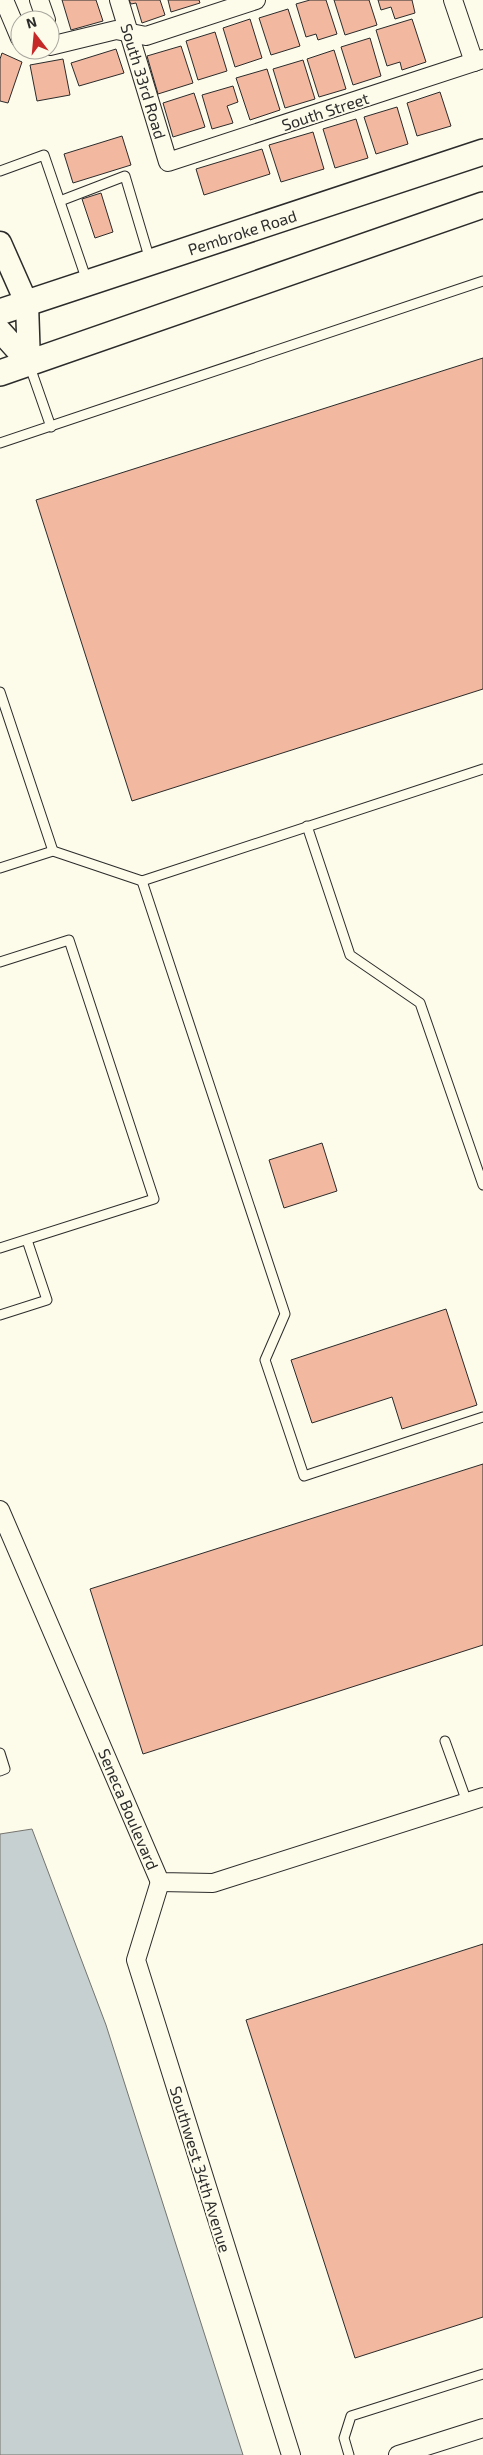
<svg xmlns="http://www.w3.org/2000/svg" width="483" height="2455" font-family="'Exo 2',sans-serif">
<rect width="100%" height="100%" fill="#fdfbea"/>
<polygon fill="#c7d0d0" stroke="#74746e" points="32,1829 106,2025 243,2455 0,2455 0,1834"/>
<g fill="#f2b8a0" stroke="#2b2b2b">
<polygon points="62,0 96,0 103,21 71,30"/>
<polygon points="129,0 160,0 165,15 142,23 136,3 131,4"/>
<polygon points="168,0 199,0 200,3 171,12"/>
<polygon points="310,0 326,0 337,34 318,40 316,34 306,37 296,4"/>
<polygon points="334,0 369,0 377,25 345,35"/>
<polygon points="378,0 412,0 415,13 395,19 391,7 381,10"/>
<polygon points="288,9 300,46 271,55 259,18"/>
<polygon points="250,19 262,58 235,67 223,28"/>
<polygon points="412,19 426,62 402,70 400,62 387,66 376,30"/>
<polygon points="215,32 227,71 198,80 186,41"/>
<polygon points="370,38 381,76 353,85 341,47"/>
<polygon points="181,46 193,83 158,94 147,56"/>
<polygon points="116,49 124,73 79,86 71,63"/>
<polygon points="334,50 346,89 319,97 307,59"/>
<polygon points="2,53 22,62 8,103 0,101 0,59"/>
<polygon points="63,59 70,95 37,101 30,65"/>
<polygon points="303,60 315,99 285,108 273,69"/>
<polygon points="267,69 280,110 250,120 236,78"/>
<polygon points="233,86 238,102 227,106 233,123 212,129 202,95"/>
<polygon points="440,92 451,126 417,136 407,103"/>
<polygon points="194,93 205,127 173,137 163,103"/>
<polygon points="397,107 408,144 376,154 364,117"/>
<polygon points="356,119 368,158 335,168 323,129"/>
<polygon points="313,132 324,169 281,182 269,145"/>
<polygon points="122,136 131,165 73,183 64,154"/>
<polygon points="262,149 270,174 204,195 196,169"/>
<polygon points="101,193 113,232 95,238 82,199"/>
<polygon points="483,358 483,689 132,801 36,500"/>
<polygon points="322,1143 337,1191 284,1208 269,1160"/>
<polygon points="446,1309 477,1405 402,1429 392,1397 312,1423 291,1360"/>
<polygon points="483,1464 483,1645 143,1754 90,1589"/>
<polygon points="483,1944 483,2317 355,2358 246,2020"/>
</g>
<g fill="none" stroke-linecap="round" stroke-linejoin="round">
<g stroke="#2b2b2b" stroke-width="11">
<g id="service">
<polyline points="0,171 44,155 87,281"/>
<polyline points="60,201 125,176 150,260"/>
<polyline points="29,364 51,427"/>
<polyline points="0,443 483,281"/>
<polyline points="0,692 53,851"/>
<polyline points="307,826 350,955 420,1003 483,1185"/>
<polyline points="0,868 53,851 142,881 483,769"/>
<polyline points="142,881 285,1314 265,1360 304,1476 483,1417"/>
<polyline points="0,962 69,940 154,1199 0,1248"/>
<polyline points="0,1315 47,1300 27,1240"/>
<polyline points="445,1741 467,1802"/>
<polyline points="0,1753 5,1769 0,1771"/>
<polyline points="349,2455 344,2438 351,2416 483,2374"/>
</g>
</g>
<g stroke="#2b2b2b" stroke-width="20">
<g id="minor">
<polyline points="4,0 20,38"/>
<polyline points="39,0 46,20"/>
<polyline points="119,0 168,162 483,59"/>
<polyline points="453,0 474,62"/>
<polyline points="50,46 116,30 146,36 256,0"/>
<polyline points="0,1510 160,1882 213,1883 483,1797"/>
<polyline points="160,1882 136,1960 291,2455"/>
<polyline points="398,2455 483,2428"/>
</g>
</g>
<g stroke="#2b2b2b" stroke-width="25">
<g id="tertiary">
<polyline points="0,243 27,304 29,363"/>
<polyline points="0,331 29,363"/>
</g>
</g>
<g stroke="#2b2b2b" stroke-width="28">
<g id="secondary">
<polyline points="0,312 483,152"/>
<polyline points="0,373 483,205"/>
</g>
</g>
<use href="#service" stroke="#fdfbea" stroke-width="9"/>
<use href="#minor" stroke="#fdfbea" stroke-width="18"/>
<use href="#tertiary" stroke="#fdfbea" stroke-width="22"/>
<use href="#secondary" stroke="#fdfbea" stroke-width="25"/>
</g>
<g text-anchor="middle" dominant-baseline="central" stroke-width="4" stroke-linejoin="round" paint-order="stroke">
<g font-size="16" fill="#2b2b2b" stroke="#fdfbea">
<text transform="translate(144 81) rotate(73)">South 33rd Road</text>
<text transform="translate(325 111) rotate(-18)">South Street</text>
<text transform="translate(242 232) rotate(-18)">Pembroke Road</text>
<text transform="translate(129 1809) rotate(67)">Seneca Boulevard</text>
<text transform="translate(201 2169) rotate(73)">Southwest 34th Avenue</text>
</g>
</g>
<g transform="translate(35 35) rotate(344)"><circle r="24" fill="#fdfbea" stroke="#a9a89e"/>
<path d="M0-4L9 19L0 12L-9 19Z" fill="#c62828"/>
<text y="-8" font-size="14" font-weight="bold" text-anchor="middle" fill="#2b2b2b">N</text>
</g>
</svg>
